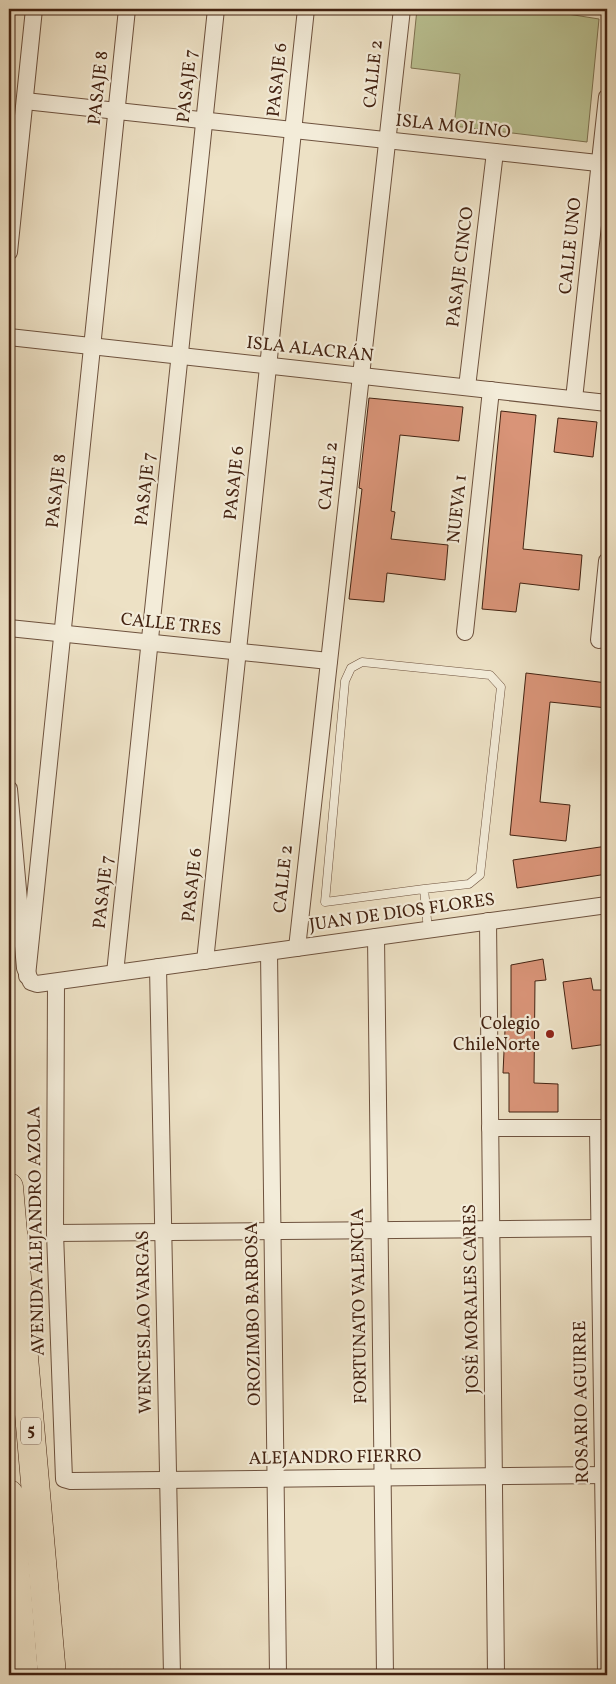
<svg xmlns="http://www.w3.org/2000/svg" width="616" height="1684" font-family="Vollkorn,serif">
<rect width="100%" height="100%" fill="#ede1c5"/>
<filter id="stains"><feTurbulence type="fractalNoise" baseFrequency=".004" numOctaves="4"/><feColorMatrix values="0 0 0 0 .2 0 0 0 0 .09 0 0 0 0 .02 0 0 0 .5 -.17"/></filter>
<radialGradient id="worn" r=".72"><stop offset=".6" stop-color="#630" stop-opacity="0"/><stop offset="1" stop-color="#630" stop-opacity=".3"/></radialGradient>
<polygon fill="#bac293" stroke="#7e7252" points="417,9 548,9 549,11 599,19 587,142 454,126 460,74 411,68"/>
<g fill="#d99478" stroke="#432211">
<polygon points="369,398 463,407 459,441 400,435 391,511 395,512 391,539 448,545 445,580 387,573 384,602 349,599 362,489 359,488"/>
<polygon points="501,411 536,415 523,549 582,555 579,590 520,583 516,612 482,609"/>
<polygon points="558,418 597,422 593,457 554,452"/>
<polygon points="526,673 607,683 607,708 550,702 540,802 570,805 566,841 510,835"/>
<polygon points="607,846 607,874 517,888 513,860"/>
<polygon points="543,959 546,980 535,981 534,1083 558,1084 558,1112 509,1112 509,1073 503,1073 505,1030 511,1030 511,965"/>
<polygon points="591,978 593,990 607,990 607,1044 572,1049 563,982"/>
</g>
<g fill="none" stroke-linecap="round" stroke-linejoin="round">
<g stroke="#6e523e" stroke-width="9">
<polyline id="lane" points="424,889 325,902 345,681 351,668 362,662 490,675 501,687 480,875 469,884 424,889 428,930"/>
</g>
<g stroke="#6e523e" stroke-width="18">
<g id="street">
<polyline points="25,101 607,164"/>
<polyline points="9,252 34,9"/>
<polyline points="9,337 607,403"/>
<polyline points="467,387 495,152"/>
<polyline points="574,399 607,97"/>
<polyline points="9,628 329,661"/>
<polyline points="465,632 491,390"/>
<polyline points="599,640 607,561"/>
<polyline points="9,789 25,968 31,982 37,984 607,905"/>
<polyline points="488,921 496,1675"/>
<polyline points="376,937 385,1675"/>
<polyline points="297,948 402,9"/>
<polyline points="269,952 278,1675"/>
<polyline points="205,961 306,9"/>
<polyline points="158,967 172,1675"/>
<polyline points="115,973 216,9"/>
<polyline points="27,976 127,9"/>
<polyline points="56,982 55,1233 64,1479 71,1481 607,1475"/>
<polyline points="490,1128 607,1128"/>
<polyline points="598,1128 606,1675"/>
<polyline points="55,1233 607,1228"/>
</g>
</g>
<g stroke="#432211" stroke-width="29">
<g id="highway">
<polyline points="9,1187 52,1675"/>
<polyline points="9,1494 24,1675"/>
</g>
</g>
<use href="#lane" stroke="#f3ecd9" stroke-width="8"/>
<use href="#street" stroke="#f3ecd9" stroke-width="16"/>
<use href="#highway" stroke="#ede1c5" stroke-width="28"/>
</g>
<circle fill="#8f2418" stroke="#f3ecd9" stroke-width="2" cx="550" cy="1034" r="5"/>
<g text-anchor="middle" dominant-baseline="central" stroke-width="4.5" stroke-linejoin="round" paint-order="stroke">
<rect fill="#f3ecd9" stroke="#785f4d" stroke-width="1" x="21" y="1417.5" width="20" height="27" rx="4"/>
<g font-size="16" font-weight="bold" fill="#432211">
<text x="31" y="1431">5</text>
</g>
<g font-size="18" fill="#432211" stroke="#f3ecd9">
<text transform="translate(374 74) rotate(-84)">CALLE 2</text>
<text transform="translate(278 80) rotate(-84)">PASAJE 6</text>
<text transform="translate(188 86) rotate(-84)">PASAJE 7</text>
<text transform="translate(99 88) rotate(-84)">PASAJE 8</text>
<text transform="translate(453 127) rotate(6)">ISLA MOLINO</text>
<text transform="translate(571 246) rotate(-84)">CALLE UNO</text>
<text transform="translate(461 267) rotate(-83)">PASAJE CINCO</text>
<text transform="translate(310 350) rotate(6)">ISLA ALACRÁN</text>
<text transform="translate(329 476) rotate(-84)">CALLE 2</text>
<text transform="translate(235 483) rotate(-84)">PASAJE 6</text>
<text transform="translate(146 489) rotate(-84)">PASAJE 7</text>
<text transform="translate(57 491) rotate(-84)">PASAJE 8</text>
<text transform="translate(458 509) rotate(-84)">NUEVA 1</text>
<text transform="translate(171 625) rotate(6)">CALLE TRES</text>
<text transform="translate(284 879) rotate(-84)">CALLE 2</text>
<text transform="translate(193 885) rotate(-84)">PASAJE 6</text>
<text transform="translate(104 892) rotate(-84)">PASAJE 7</text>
<text transform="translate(402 913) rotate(-8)">JUAN DE DIOS FLORES</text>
<text transform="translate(37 1231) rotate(-91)">AVENIDA ALEJANDRO AZOLA</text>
<text transform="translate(472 1299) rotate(-91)">JOSÉ MORALES CARES</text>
<text transform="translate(360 1306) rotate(-91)">FORTUNATO VALENCIA</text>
<text transform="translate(254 1314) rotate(-91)">OROZIMBO BARBOSA</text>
<text transform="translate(145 1322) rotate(-91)">WENCESLAO VARGAS</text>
<text transform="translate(582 1402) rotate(-91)">ROSARIO AGUIRRE</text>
<text transform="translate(335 1458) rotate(-1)">ALEJANDRO FIERRO</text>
</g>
<g font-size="18" fill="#432211" stroke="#f3ecd9" text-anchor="end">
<text x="540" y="1024">Colegio<tspan x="540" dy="21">ChileNorte</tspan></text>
</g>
</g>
<rect width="616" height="1684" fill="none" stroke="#ede1c5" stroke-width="30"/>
<rect x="10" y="10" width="596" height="1664" fill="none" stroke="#432211" stroke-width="2.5"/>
<rect x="15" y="15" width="586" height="1654" fill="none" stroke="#432211"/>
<rect width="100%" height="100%" filter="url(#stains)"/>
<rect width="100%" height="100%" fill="url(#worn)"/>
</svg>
